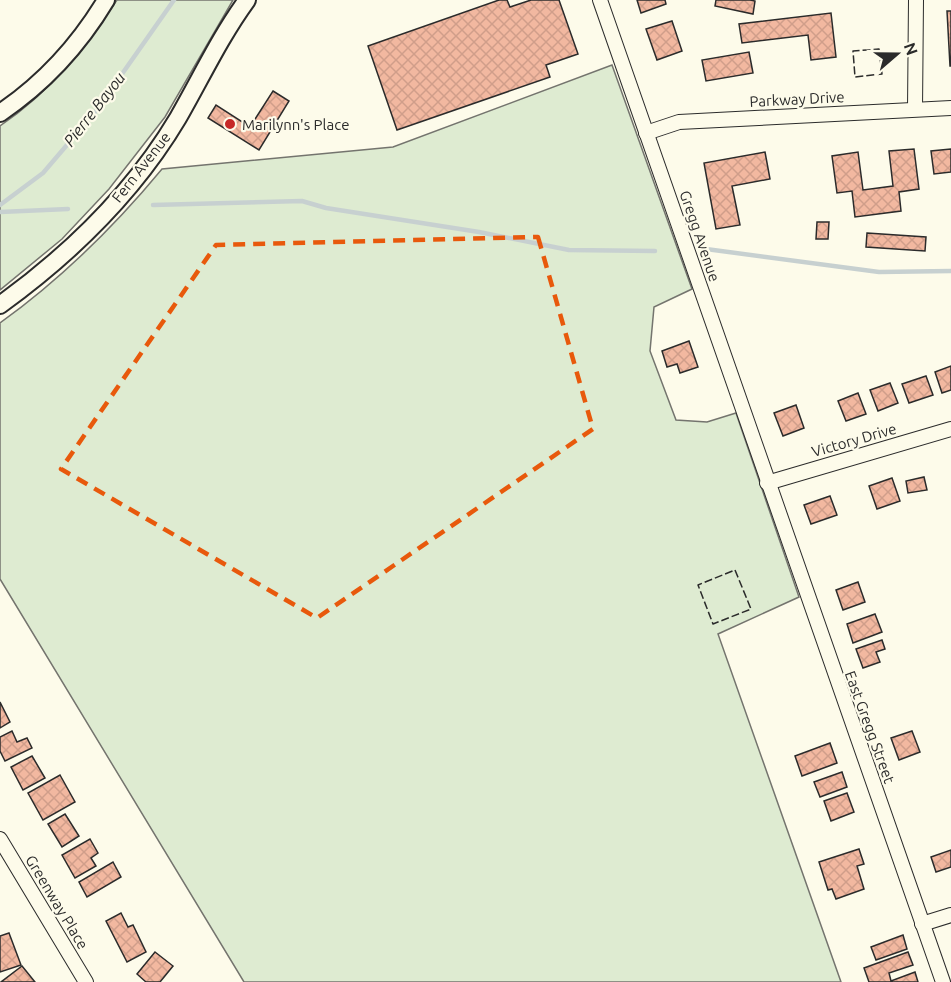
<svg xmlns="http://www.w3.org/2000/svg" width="951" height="982" font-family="Ubuntu,sans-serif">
<defs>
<pattern id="building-cross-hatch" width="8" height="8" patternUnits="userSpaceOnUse" patternTransform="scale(1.5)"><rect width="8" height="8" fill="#f2b8a0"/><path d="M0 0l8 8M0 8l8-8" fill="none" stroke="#d09e8a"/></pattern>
</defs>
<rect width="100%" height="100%" fill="#fdfbea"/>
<g fill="#deebd1" stroke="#74746e" stroke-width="1.5">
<path d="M117,0H233L165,117L109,189L62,239L0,290V126C53,90 80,52 117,0Z"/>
<path d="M612,65L692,289L654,307L650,351L676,420L707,422L736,413L799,597L718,634L841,982H244L0,579V323C61,279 114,227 162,169L393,147Z"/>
</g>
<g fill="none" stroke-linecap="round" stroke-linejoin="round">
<g stroke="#c7d0d0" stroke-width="4.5">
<polyline points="0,205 43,173 96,111 174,0"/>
<polyline points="153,205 302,201 326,208 479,232 569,250 655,251"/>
<polyline points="0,212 68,209"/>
<polyline points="706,249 879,272 951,271"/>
</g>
</g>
<g fill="url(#building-cross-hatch)" stroke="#2b2b2b" stroke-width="1.5">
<polygon points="499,0 507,0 510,7 531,0 559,0 578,54 546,65 550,77 397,130 368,46"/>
<polygon points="637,0 665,0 666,4 641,13"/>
<polygon points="716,0 750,0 755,1 753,14 715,6"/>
<polygon points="947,11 951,11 951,66 950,66"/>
<polygon points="831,13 836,57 811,60 808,35 742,43 739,24"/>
<polygon points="672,21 682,51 657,60 646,29"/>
<polygon points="749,52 753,73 706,81 702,60"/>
<polygon points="273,91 289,101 259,150 208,118 216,105 250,127"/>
<polygon points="914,149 919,189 899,192 901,211 855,217 852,191 837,193 832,156 858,152 863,190 893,186 889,151"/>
<polygon points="951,149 951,172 934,174 931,151"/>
<polygon points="765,152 770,179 732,186 740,225 716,229 704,163"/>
<polygon points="817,222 829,222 828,239 816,239"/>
<polygon points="867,233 926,237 925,251 866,247"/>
<polygon points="689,341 698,367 680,373 677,364 667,367 662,351"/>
<polygon points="951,366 951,390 942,393 935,372"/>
<polygon points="926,376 933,395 909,403 902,384"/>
<polygon points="890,383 898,403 878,411 870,390"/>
<polygon points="858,393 866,414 846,421 838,401"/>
<polygon points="796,405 804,428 783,436 774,413"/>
<polygon points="924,477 927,490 908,493 906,481"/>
<polygon points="892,478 900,501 877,509 869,486"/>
<polygon points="830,496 837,515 811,524 804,505"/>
<polygon points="858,582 865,602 843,610 836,590"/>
<polygon points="875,614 882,632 853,643 847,624"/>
<polygon points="882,640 885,649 876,652 880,662 863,668 856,649"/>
<polygon points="0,702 10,722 0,728"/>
<polygon points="12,731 17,742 27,738 32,748 5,761 0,751 0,737"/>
<polygon points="912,731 920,752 899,760 891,738"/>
<polygon points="830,743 837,763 802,776 795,756"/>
<polygon points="32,756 45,778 23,790 11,767"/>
<polygon points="842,772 847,787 820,797 814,782"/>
<polygon points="60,775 75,802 43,820 28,793"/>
<polygon points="847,793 854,812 831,821 824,801"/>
<polygon points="65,814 79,836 62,847 48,824"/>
<polygon points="90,839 98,853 91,858 96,866 75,878 62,855"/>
<polygon points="859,849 864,864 857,866 864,889 836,899 832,889 828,890 819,862"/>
<polygon points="951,850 951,867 936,872 931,857"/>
<polygon points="113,862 121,877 87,897 79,882"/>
<polygon points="121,913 128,927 133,925 146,952 127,962 106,921"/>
<polygon points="9,933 21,965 0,972 0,936"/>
<polygon points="903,935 907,949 876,960 871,947"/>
<polygon points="155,952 173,966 160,982 146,982 137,974"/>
<polygon points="908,952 913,965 889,973 891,981 915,972 918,982 869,982 864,968"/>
<polygon points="22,966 35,982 1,982"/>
</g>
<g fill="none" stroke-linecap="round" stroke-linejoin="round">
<g stroke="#2b2b2b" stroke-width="16">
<g id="minor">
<polyline points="600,0 943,982"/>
<polyline points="915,109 916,0"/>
<polyline points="646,133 679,122 951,108"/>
<polyline points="767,483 951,429"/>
<polyline points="0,839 86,982"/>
<polyline points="922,924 951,915"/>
</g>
</g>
<g stroke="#2b2b2b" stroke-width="20">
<g id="tertiary">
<path d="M0,113C43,84 79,45 106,0"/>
<path d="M0,305C69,255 134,192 178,118C201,78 220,37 247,0"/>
</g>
</g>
<use href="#minor" stroke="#fdfbea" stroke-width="14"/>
<use href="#tertiary" stroke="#fdfbea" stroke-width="16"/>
<g stroke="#2b2b2b" stroke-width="1.5" stroke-dasharray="8 3" stroke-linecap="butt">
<polygon points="879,49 882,74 855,77 853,51"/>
<polygon points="735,570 751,609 713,624 698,585"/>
</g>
</g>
<path fill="none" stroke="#e8590c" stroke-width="4.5" stroke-dasharray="12 8" stroke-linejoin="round" d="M538,237L593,429L317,618L61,469L216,245Z"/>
<circle fill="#c62828" stroke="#fdfbea" stroke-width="2" cx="230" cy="124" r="6"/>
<g text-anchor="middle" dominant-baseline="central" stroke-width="4.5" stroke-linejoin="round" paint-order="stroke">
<g font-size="15" fill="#2b2b2b" stroke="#fdfbea">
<text transform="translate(797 99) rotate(-3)">Parkway Drive</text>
<text transform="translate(141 167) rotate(-52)">Fern Avenue</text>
<text transform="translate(700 236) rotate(71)">Gregg Avenue</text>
<text transform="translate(854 440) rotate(-16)">Victory Drive</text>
<text transform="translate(870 727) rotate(70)">East Gregg Street</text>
<text transform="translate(57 902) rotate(59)">Greenway Place</text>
</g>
<g font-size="15" fill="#2b2b2b" stroke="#fdfbea" text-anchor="start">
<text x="242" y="124">Marilynn's Place</text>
</g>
<g font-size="16" font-style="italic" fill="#2b2b2b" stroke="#fdfbea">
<text transform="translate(94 109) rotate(-52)">Pierre Bayou</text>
</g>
</g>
<g transform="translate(897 54) rotate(70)" stroke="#fdfbea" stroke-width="4.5" paint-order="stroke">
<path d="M0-4.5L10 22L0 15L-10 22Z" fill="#2b2b2b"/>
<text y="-9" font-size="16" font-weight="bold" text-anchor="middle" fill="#2b2b2b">N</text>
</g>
</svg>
